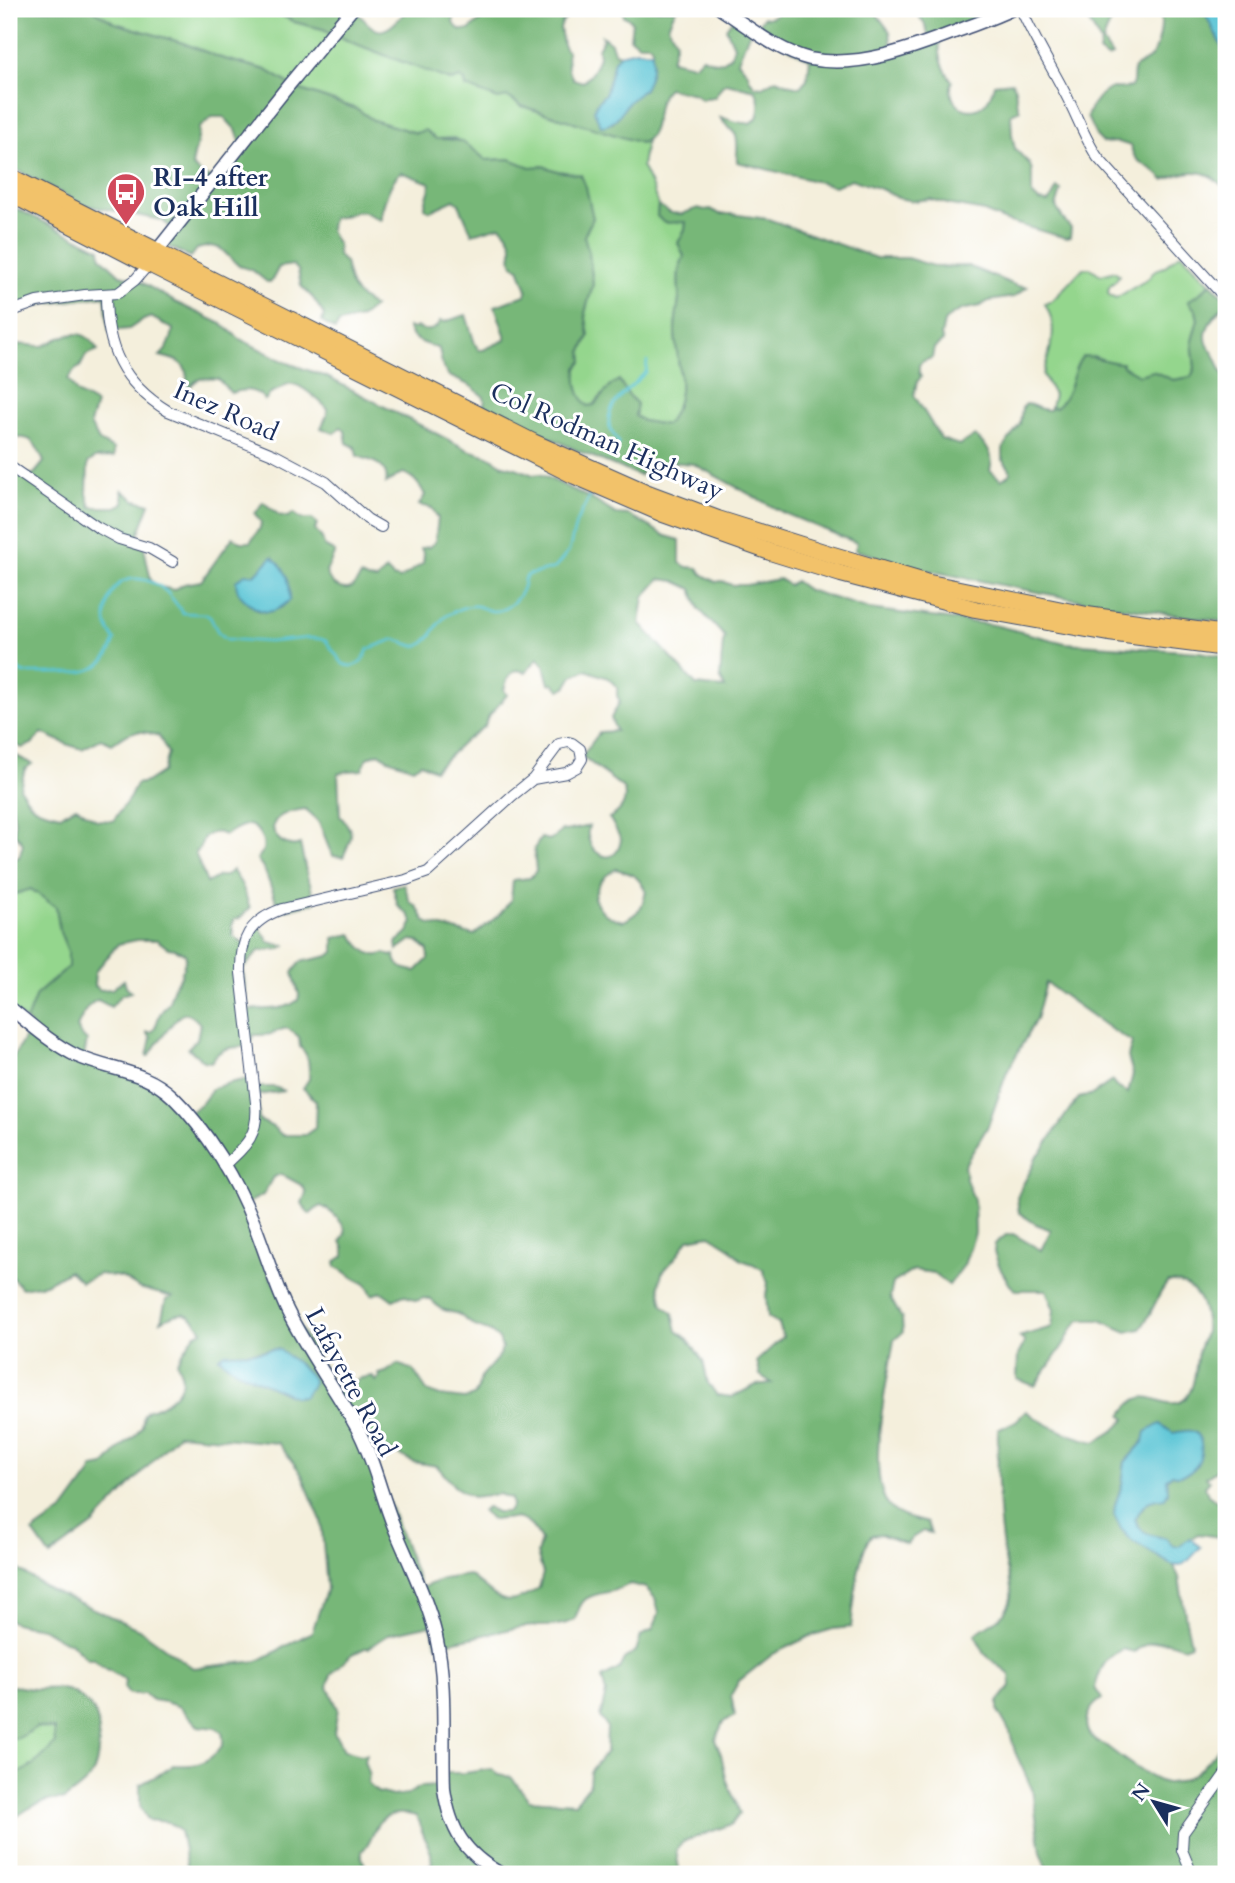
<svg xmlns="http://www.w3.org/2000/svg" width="1235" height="1883" font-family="Cardo,serif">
<rect width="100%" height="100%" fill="#fff"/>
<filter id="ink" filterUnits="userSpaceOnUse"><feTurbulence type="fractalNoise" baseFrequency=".0143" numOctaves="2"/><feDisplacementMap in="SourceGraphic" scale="14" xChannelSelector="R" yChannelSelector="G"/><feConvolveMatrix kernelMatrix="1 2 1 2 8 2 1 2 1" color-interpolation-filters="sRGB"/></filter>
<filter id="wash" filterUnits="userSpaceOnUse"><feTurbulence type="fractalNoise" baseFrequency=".00686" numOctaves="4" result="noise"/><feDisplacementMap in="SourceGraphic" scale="28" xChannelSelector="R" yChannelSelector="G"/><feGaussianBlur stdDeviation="1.57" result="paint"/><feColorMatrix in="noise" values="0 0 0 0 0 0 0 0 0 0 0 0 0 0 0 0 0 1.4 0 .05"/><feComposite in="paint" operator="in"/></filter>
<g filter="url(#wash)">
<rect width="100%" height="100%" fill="#f4efdc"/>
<g fill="#94d68d" stroke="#588276" stroke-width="2">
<path d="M92,9H270L294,22L323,29L460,78L465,81L508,97L522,106L641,143L646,141L642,166L652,187L658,205L657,216L686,222L685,230L678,243L684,256C676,276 679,278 679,298C678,309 675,320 675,331C676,366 691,393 666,425L643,421L635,416L637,404L629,396L611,385L594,405L588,407L580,397L576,379L577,368L582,351L589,336L585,313L593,284L589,254L584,236L593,218L572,173L557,171L543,166L530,168L510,159L486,160L470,147L454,138L436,139L373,120L357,109L298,89L266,70L221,58L183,43L115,23Z"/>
<path d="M1181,253L1210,283L1201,293L1196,311L1198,319L1192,341L1195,368L1191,377L1173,380L1153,372L1139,375L1123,366L1122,363H1112L1093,356L1074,377L1063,402L1055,408L1051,407L1054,395L1043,375C1050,348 1060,330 1045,304L1053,300L1083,268H1090L1101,275L1115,271L1119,275C1116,283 1105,285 1109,295L1116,298L1148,279L1155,270L1164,267Z"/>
<polygon points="31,889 56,907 60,932 68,951 68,967 36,995 26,1021 9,1008 9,896"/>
<path d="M38,1727L54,1729L55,1743C43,1758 28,1772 9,1776V1740L20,1737Z"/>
</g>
<g fill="#77b778" stroke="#49736b" stroke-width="2" fill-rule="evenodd">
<path d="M9,9H92L115,23L183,43L221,58L266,70L298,89L357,109L373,120L416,133L425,130L436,139C462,138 466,143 486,160L510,159L530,167L543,166L557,171L581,175L586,187L593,218L584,236L589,254L593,284L585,313L589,336L582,351L583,361L577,368C576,384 577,394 588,406L594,405L611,385L619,380L629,396L637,404L635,416L643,421L666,425C691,393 676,366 675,331C675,320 678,309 679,298C679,278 676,276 684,256L678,243L685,230L686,222L664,223L657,216L658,205L671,213L682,214L698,208L705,210L710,209L720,214H731L768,219L876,258H907L937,267L968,266L1017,286L1027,287L1014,297L989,301L980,306L961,310L949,317L944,322L941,336L943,341L934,348L932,358L923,361L919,365V372L921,377L917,382L914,395L941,439L959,445L975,436C987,447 995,453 990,470L1001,480L1011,473L1009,468L1003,460V448L1020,424L1022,408L1026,404C1035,404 1038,411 1050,410L1051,407L1055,408C1075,393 1069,371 1083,356C1097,356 1108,363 1122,363L1123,366L1139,375L1153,371L1173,380L1191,377L1195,368L1192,341L1198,319L1196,311L1188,301L1200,293L1211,283L1226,299V304C1216,313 1202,328 1207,343C1209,349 1214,353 1216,358C1220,367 1220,371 1226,379V622L1101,604L1021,589L921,569L855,550L857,543L784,513L694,464L669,462L658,467L654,465L644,468L640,476L576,450L483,405L485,401L484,397L471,386L449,376L443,368L439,349C427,344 410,341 408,327L414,329L417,327C425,332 436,332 440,321L444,322L466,315L475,344L479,350H483L505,340V335L495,306L525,295L527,290L519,268L513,265C509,257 513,255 512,247C512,240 506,231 500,226L472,234L459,204L454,200L430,211L425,208C424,199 431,193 430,183L401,172C391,179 381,208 381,220C375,218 370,214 364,212C354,208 344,219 333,218C327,228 331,235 338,244C337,252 337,257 345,262C351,289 350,291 374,307L360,318L339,323L335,330L322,322L324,315L313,298L301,286L298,270L293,265L279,267L271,282H267L252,270L239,266L220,248L210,246L197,249L191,257L162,244L172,229L162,220L84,205L9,166ZM212,117H224L236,130L241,144L212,178L203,176L192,166C194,152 199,141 199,128Z"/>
<path d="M270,9H355C379,39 384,36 408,9H453L455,13L453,23L460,30H469L483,18L486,9H562L565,20L563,21L560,28L563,45L567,51L568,69L573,79L583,82L590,75L595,67L599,57L598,49L603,39L602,36L611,43L614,52L620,54L614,61L606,93L597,103L613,123L630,100L644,89L652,57V48L649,44H639L630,38L632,23L630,19L624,16L622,9H676L668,26L676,41L671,60L694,65L702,57L715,62L724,61L731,55L734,46L726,28L734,17L750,31L738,61L748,73L750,80L755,86L762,87L776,79L791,85L800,87L807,79L810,59L755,30L763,17L768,18L776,15L780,9H873L890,32L892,51L930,41L924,22L920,18L924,9H1011L940,38C938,55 942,67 952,81C944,112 986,125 994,84L1012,82C1018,91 1014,99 1020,110L1011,114L1012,135L1015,149L1029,163L1032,170V194L1039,201L1048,202L1052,197L1057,188L1061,190L1056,207L1064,220L1071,228L1070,237L1066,238L1006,221L979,210L951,205L930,199L913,201L898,198L883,190L851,179L835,186L737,162C736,154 739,145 736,136C733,129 724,125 720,117C728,119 740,124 748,123C763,122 760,98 755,90L726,83L722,86L715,97L706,98L702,100L695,94L668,88C650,103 663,133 641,143L522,106L508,97L498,99L466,87L465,81L460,78L452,81L353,43L323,29L294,22Z"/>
<path d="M1066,9H1127C1112,17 1107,27 1103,42L1112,56L1107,58L1099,52L1101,43L1084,13Z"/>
<path d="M1160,9H1203L1226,55V189C1221,185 1214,177 1208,175C1194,168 1177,174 1164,180C1160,176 1155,171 1150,168C1139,162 1133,159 1131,146L1118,142L1103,143L1096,136L1087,117C1090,107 1102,89 1113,88C1120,88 1124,89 1131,87L1133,82L1134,68C1138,65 1145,62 1149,59C1160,48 1163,23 1160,9Z"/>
<path d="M9,205L100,249L101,257L120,275L136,279L177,303L222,324L240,339L285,362L327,377L468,450L488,456L503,465L516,468L533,475L540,474L590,498L616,514L629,515L666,536L680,540V563L687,567L698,568L702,574L716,582L722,581L732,585H746L779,579L789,585L795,581L808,590L869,609L994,625L1065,643L1200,652L1226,657V1474L1217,1469L1206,1477L1210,1481L1205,1487L1208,1495L1226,1507V1530L1220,1537L1198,1534L1179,1546H1173L1166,1538C1151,1536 1141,1534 1135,1519C1145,1502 1150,1499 1168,1492L1167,1479L1172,1474H1187L1193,1468L1173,1433H1147L1144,1441L1125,1462L1122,1485L1115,1505L1132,1541L1173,1565L1179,1577L1186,1621L1191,1644L1183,1647C1166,1639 1149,1639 1134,1652L1122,1649C1104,1659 1100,1669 1095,1688L1102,1699C1081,1712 1080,1737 1105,1745C1118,1755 1151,1781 1166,1783C1192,1785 1213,1756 1226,1738V1874H1053L1047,1867L1041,1852L1032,1789L1015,1752L1010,1732L998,1711V1702L1011,1686L1010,1675L985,1654L975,1635C984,1625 1001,1621 1008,1607C1015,1594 1009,1578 1006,1565C997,1524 997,1471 998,1430L1016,1421L1026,1411C1047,1427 1070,1436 1095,1442L1115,1430L1126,1419L1122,1415C1145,1379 1159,1410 1180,1402C1196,1395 1195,1366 1198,1352C1200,1345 1204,1338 1205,1331C1206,1321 1204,1308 1199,1299C1192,1287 1182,1281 1168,1282C1156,1296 1152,1315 1140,1329L1127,1332L1100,1320H1080L1072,1329L1064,1344L1035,1386L1017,1379L1018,1355L1025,1342L1019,1337L1052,1327L1054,1310L1046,1290H1016L1010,1285L1001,1270L994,1252L995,1244L1006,1235L1013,1234L1041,1250L1051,1230L1036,1224L1019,1213L1017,1198L1021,1188L1032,1168L1036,1157L1042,1151L1069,1110L1079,1098L1093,1094L1112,1081L1115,1086L1128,1093L1133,1074L1128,1057L1132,1042L1112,1030L1046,983L1036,1019L1007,1072L988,1126L964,1166L966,1179L974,1200L975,1233L964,1265L949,1285L933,1273L914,1270L893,1283L890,1297L902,1319L903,1332L894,1340C888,1380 865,1470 888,1505C897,1517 914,1519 927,1523L931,1533L923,1531L912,1538L907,1544L880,1534L872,1535C858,1549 854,1606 851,1627L833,1629L810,1636L773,1654L739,1681L731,1695L735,1716L723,1722L715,1740L721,1754L726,1778L740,1813L732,1824L683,1842L676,1850L679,1869L675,1874H425L429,1866L432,1865L431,1853L416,1816C402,1812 383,1812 376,1827C371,1836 370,1844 362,1851V1857L367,1872L370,1874H189L180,1831L168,1822L148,1820L140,1806V1785C150,1778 164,1774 173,1765C192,1766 202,1766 216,1753C224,1745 224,1742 222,1732L215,1728L198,1726L180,1707L165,1702L152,1700L144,1694H129L124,1688L125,1680C114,1672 102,1668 94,1659H87L70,1642C60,1642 54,1633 44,1629C33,1625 19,1627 9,1620V1564L51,1590L139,1629L193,1668L258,1661L312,1632L327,1588L321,1520L301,1473L278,1443L178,1434L94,1524L50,1556L33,1532L64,1510L91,1473L92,1468L104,1466L120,1448L135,1436L142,1426L144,1414L148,1410C161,1408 182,1394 182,1379C182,1374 179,1367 177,1362L194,1335L202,1331C189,1310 182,1310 161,1321L166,1300L172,1297L139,1288L121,1277L99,1274L81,1282L69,1271L45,1284L22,1288L9,1274V1062C17,1055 24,1036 31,1026L26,1021L36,995L68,967V951L60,932L56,907L31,889L9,896V862L19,857L23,844L19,838L14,834C16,823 14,810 9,801V752L32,764L25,769L20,788C33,811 36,809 61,815L76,807L97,820L113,821L130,797L136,784L146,782L163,771L168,753L159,736C137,728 130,731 112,744L101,739L82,749L69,745L42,733L32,744L22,748L9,742V467L21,475L34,474L44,462C36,443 31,433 9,440V345C20,342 31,347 42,346C47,345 52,341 57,339C77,331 86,331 98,350L86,355L80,367L75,370L68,379L77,393L96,404L90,424L99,441L114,449V457L95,458L88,463L87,494L91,507H116L124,503L122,490L135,500L150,504L135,543L144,547L151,581L161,587L174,590L184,584L201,581L233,537L241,542H250L260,528L261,522L255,514L263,502L279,515L288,517L293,513L301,519H312L317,523L315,530L322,538L324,546L335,552L326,572C329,581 337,590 348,589C354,588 358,580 361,576L367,579L377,580L386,570L393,577L400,579L423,563L424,555L421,548L429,547L435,542L438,518L432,508L419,505L425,495C421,486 413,476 403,473L386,483C390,465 371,460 357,456L355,447L347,443L345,431L341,427L334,433L321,428L327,415V408C319,401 299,381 288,384C281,387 280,391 272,392L265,400C255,388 244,389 231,393L218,379C205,378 198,376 190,387L187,386C188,363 181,361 160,356C168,349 172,340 173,329L151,317L141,321L129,329L109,331L105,296L11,309L9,305ZM273,557L282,607L268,612L257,610L255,575ZM660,579L675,581L692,589L699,609L725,637L723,642L720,677L725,688L696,685L640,623L644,597ZM538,658L544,666L549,684H554L560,690L567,686L573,676L586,670L608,678L617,687V696L620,701L611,718L616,731L600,732L582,756L623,788C629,801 620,813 609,818C614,824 616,832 621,839C617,873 581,851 589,826L565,831L562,830L555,837L549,840L541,838L534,849L536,871L530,878L513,880L511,900L500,914L474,935L430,924L425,921L417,907L410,902L404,884L393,887L398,906L409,915L413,922L408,932L396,943L397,950L411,940L417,941L428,950V959L416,971C405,970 395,967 395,955L391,956L385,953C372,961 358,946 352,934L334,938V952L329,956L300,962L293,973L299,995L298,1000C283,1012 266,1008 248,1010L243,969L259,951L280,949L286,944L284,946L269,942L259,926L245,944L232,935L234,934L232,925L235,919L240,918L250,908L242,885L232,870L226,876H219L207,883L195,853L200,847L204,837C212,832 217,831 225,835C231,832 239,826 246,825C257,824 265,840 263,850C262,854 259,856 257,859L264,869L280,911L314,903L310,883L308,880L300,844C284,851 264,830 278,818C284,813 297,810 305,809C327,825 321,836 333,856L343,857C352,837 356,833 340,816L338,774L348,771L362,770L367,758L379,753L388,759L413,768L421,763L434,770L466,740L485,726L487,718L507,695L504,690C506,682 508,674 517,670L526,672ZM616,869C634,874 637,875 646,891C642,909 640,912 624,921C606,917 602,914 594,898C598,883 602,877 616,869ZM137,940H157L168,948L175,949L185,954L186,957L181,976L174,986L169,1002L160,1014L155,1028L152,1032H147V1034H149L151,1038L147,1056H149C154,1047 159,1040 166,1032C177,1017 184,1004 200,1024L197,1039L188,1048L203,1061L211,1062C221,1045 233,1048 251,1046L253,1035C258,1035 266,1035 271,1034C287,1028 284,1024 299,1037L300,1047C310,1056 309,1066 309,1079L303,1088L316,1101L315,1128L305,1135H282L273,1127L259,1120L258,1095L285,1091L274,1087H257L253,1078L229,1083L213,1088L202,1103L189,1113L135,1073L84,1057L87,1041L80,1034L77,1027C82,1017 86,1004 98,1000L111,1007L121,995L131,992L126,986L124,980L112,989L100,990L94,985L95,972L118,944ZM281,1174L303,1186L306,1193L302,1203L308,1213L310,1214L320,1206C327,1207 343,1222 345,1230C346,1234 343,1237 341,1241L344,1248V1256L335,1262L336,1267C344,1269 345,1272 351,1276C361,1284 366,1279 372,1295L382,1292L393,1300L404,1295L416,1301L424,1298L431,1300L441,1309L458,1314L475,1326L491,1332L499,1339L502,1348L500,1355L481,1377L477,1391L474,1396L464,1399L440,1396L427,1391L413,1370L398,1364L386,1372L379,1374L380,1377L376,1381L373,1378V1376L361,1378L338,1393L271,1278L246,1204L263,1195L273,1177ZM710,1235L729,1247L741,1260L753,1264L763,1270L768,1283L766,1295L768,1317L779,1324L783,1337L757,1361L760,1375L772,1383L756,1385L732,1397L717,1395L708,1383L703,1361L688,1339L677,1331L673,1313L663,1305L659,1286L662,1273L677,1256L688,1239ZM274,1349L280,1350L295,1397L235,1370L219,1357C237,1351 255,1353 274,1349ZM365,1439L379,1448L398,1454L413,1462L437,1466L455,1487L472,1497L499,1494L511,1499L512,1506L508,1512H497L487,1507L482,1512L493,1520C518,1516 528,1516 541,1540L537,1554L543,1573L539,1588C503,1613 498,1597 469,1575L443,1579L421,1588ZM630,1584L646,1588L655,1598L659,1613L653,1629L641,1636L636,1651L624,1659L619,1669L602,1678L606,1693L600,1717L607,1727L606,1752L590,1772L589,1786L575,1803L529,1800L511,1777L499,1775L492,1769L464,1773H446L442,1786L420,1787L408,1794L393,1796L377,1792L368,1784L369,1775L364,1761L366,1754L360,1755L344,1750L334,1732L338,1709L328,1687L331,1674L351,1655L365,1648H368L390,1634L431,1625L436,1644C464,1641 489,1633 517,1628C537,1624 557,1629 575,1620C581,1598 586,1596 608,1592C615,1591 623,1587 630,1584Z"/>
<path d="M15,1686C22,1687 29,1689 36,1689C50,1689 61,1686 74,1693C82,1698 92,1707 96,1716C101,1729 99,1764 92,1775C86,1785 73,1793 64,1800C42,1798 24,1810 9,1823V1776C28,1772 43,1758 55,1743L54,1729L38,1727L20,1737L9,1740V1687Z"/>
</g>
<g fill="#5ac5d5" stroke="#3a7a9a" stroke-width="2">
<polygon points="1203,9 1226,9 1226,55"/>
<path d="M636,50L652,52C653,64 650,80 643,90C639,94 634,97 630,101C621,110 616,126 601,126L594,111L597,103L606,93L614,61L620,54Z"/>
<path d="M272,557C287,569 290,580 290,600C274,615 262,616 246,601C239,595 236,590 236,581L245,574L255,575Z"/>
<path d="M274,1349L280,1350C287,1356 313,1373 313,1381C313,1386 307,1392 304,1396L295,1397L235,1370L219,1357L224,1353L258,1352Z"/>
<path d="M1160,1424L1173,1433C1178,1432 1186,1430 1191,1431C1211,1437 1201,1483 1172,1474L1167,1479L1168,1492L1165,1498C1146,1500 1144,1503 1135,1519C1140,1534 1151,1536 1166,1538L1173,1546H1179L1190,1538L1201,1547L1188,1561L1180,1566L1172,1565L1132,1541L1121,1529L1114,1515L1115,1505L1122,1485L1125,1462L1144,1441L1146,1432Z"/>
</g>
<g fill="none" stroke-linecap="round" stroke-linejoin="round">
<g stroke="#5ac5d5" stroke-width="2.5">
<path d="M610,457L619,443C616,438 612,433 610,428C603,406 629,389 642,376L646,372L647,361"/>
<path d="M9,657L20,671L25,673C38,673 51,673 64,673C92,673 106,668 115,640C112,635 108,630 107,625C104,618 107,610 108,603C114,581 129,574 151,582C166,587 174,601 183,613L205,614L210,617L218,632L227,639L269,642L309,638L321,639L326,641L343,664C357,670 364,661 368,649L395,639C402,641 414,649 421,645C432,639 436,623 446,616C454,611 467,605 477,606C482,607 487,611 493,611C508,612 525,594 524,579L528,575L555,568L569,551L576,523L591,494"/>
</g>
</g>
</g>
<g filter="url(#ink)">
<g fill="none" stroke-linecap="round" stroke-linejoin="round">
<g stroke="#3c4c71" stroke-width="12">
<g id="minor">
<path d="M1021,9C1034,39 1051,66 1066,95C1077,116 1085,139 1098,158L1226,299"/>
<path d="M106,295C106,347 122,383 168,411L275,455L326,482L367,519L381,527"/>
<polyline points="9,312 37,302 85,295 118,293 135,280 149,264"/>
<polyline points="9,466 97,527 119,539 149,548 173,562"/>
<path d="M224,1166C246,1146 259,1135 256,1103L241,973C240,939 249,921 282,909L406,880L428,872L513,795L533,779L559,744L568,742L572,743L580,749L582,759L577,767L566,773L533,779"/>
<polyline points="1192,1874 1182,1850 1183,1833 1226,1773"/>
</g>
</g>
<g stroke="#3c4c71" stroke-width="15">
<g id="tertiary">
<path d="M721,9C749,27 777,51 810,59C858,69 913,48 957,31C975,24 994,18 1012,9"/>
<polyline points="152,257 288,86 352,9"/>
<path d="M9,1007C30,1024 52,1044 77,1056C111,1071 145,1070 173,1097C207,1130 238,1182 255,1226C266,1254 274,1282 287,1310C307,1351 335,1388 357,1428C374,1459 381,1495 394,1527C409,1563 427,1598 436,1636C447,1685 442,1738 444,1789C450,1830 464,1853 501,1874"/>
</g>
</g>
<g stroke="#3c4c71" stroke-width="18">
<g id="trunk">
<polyline points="155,251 533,442 648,493 718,519 830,554 925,582 1087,615 1226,634"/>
<polyline points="149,264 575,476 663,514 770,552 841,574 975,609 1109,633 1226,648"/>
</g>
</g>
<g stroke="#3c4c71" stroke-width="20">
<g id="motorway">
<polyline points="9,177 155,251"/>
<polyline points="9,192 149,264"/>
</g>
</g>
<use href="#minor" stroke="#fff" stroke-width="10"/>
<use href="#tertiary" stroke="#fff" stroke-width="12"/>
<use href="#trunk" stroke="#f2c26a" stroke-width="16"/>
<use href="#motorway" stroke="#f2c26a" stroke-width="18"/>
</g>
</g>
<defs>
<g id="bus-pin" transform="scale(2.0125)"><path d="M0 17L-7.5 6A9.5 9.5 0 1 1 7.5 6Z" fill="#d1495b" stroke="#fff"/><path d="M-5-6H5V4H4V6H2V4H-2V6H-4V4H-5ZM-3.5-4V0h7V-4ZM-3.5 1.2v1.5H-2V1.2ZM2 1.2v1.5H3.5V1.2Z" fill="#fff"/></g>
</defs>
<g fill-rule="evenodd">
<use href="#bus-pin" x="126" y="192"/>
</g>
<g text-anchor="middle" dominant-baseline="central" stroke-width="6" stroke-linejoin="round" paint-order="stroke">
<g font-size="26" font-weight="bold" fill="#1b2f5e" stroke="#fff" text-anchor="start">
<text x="153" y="177">RI-4 after<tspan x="153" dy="30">Oak Hill</tspan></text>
</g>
<g font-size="26" fill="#1b2f5e" stroke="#fff">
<text transform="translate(226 411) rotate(24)">Inez Road</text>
<text transform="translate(607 441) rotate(24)">Col Rodman Highway</text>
<text transform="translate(351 1382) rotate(62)">Lafayette Road</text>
</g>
</g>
<rect width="1235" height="1883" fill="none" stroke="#fff" stroke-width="35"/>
<g transform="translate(1154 1802) rotate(307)" stroke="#ffffff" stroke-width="5" paint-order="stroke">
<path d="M0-5L12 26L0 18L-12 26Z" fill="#1b2f5e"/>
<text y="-10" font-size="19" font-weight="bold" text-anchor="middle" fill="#1b2f5e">N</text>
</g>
</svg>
